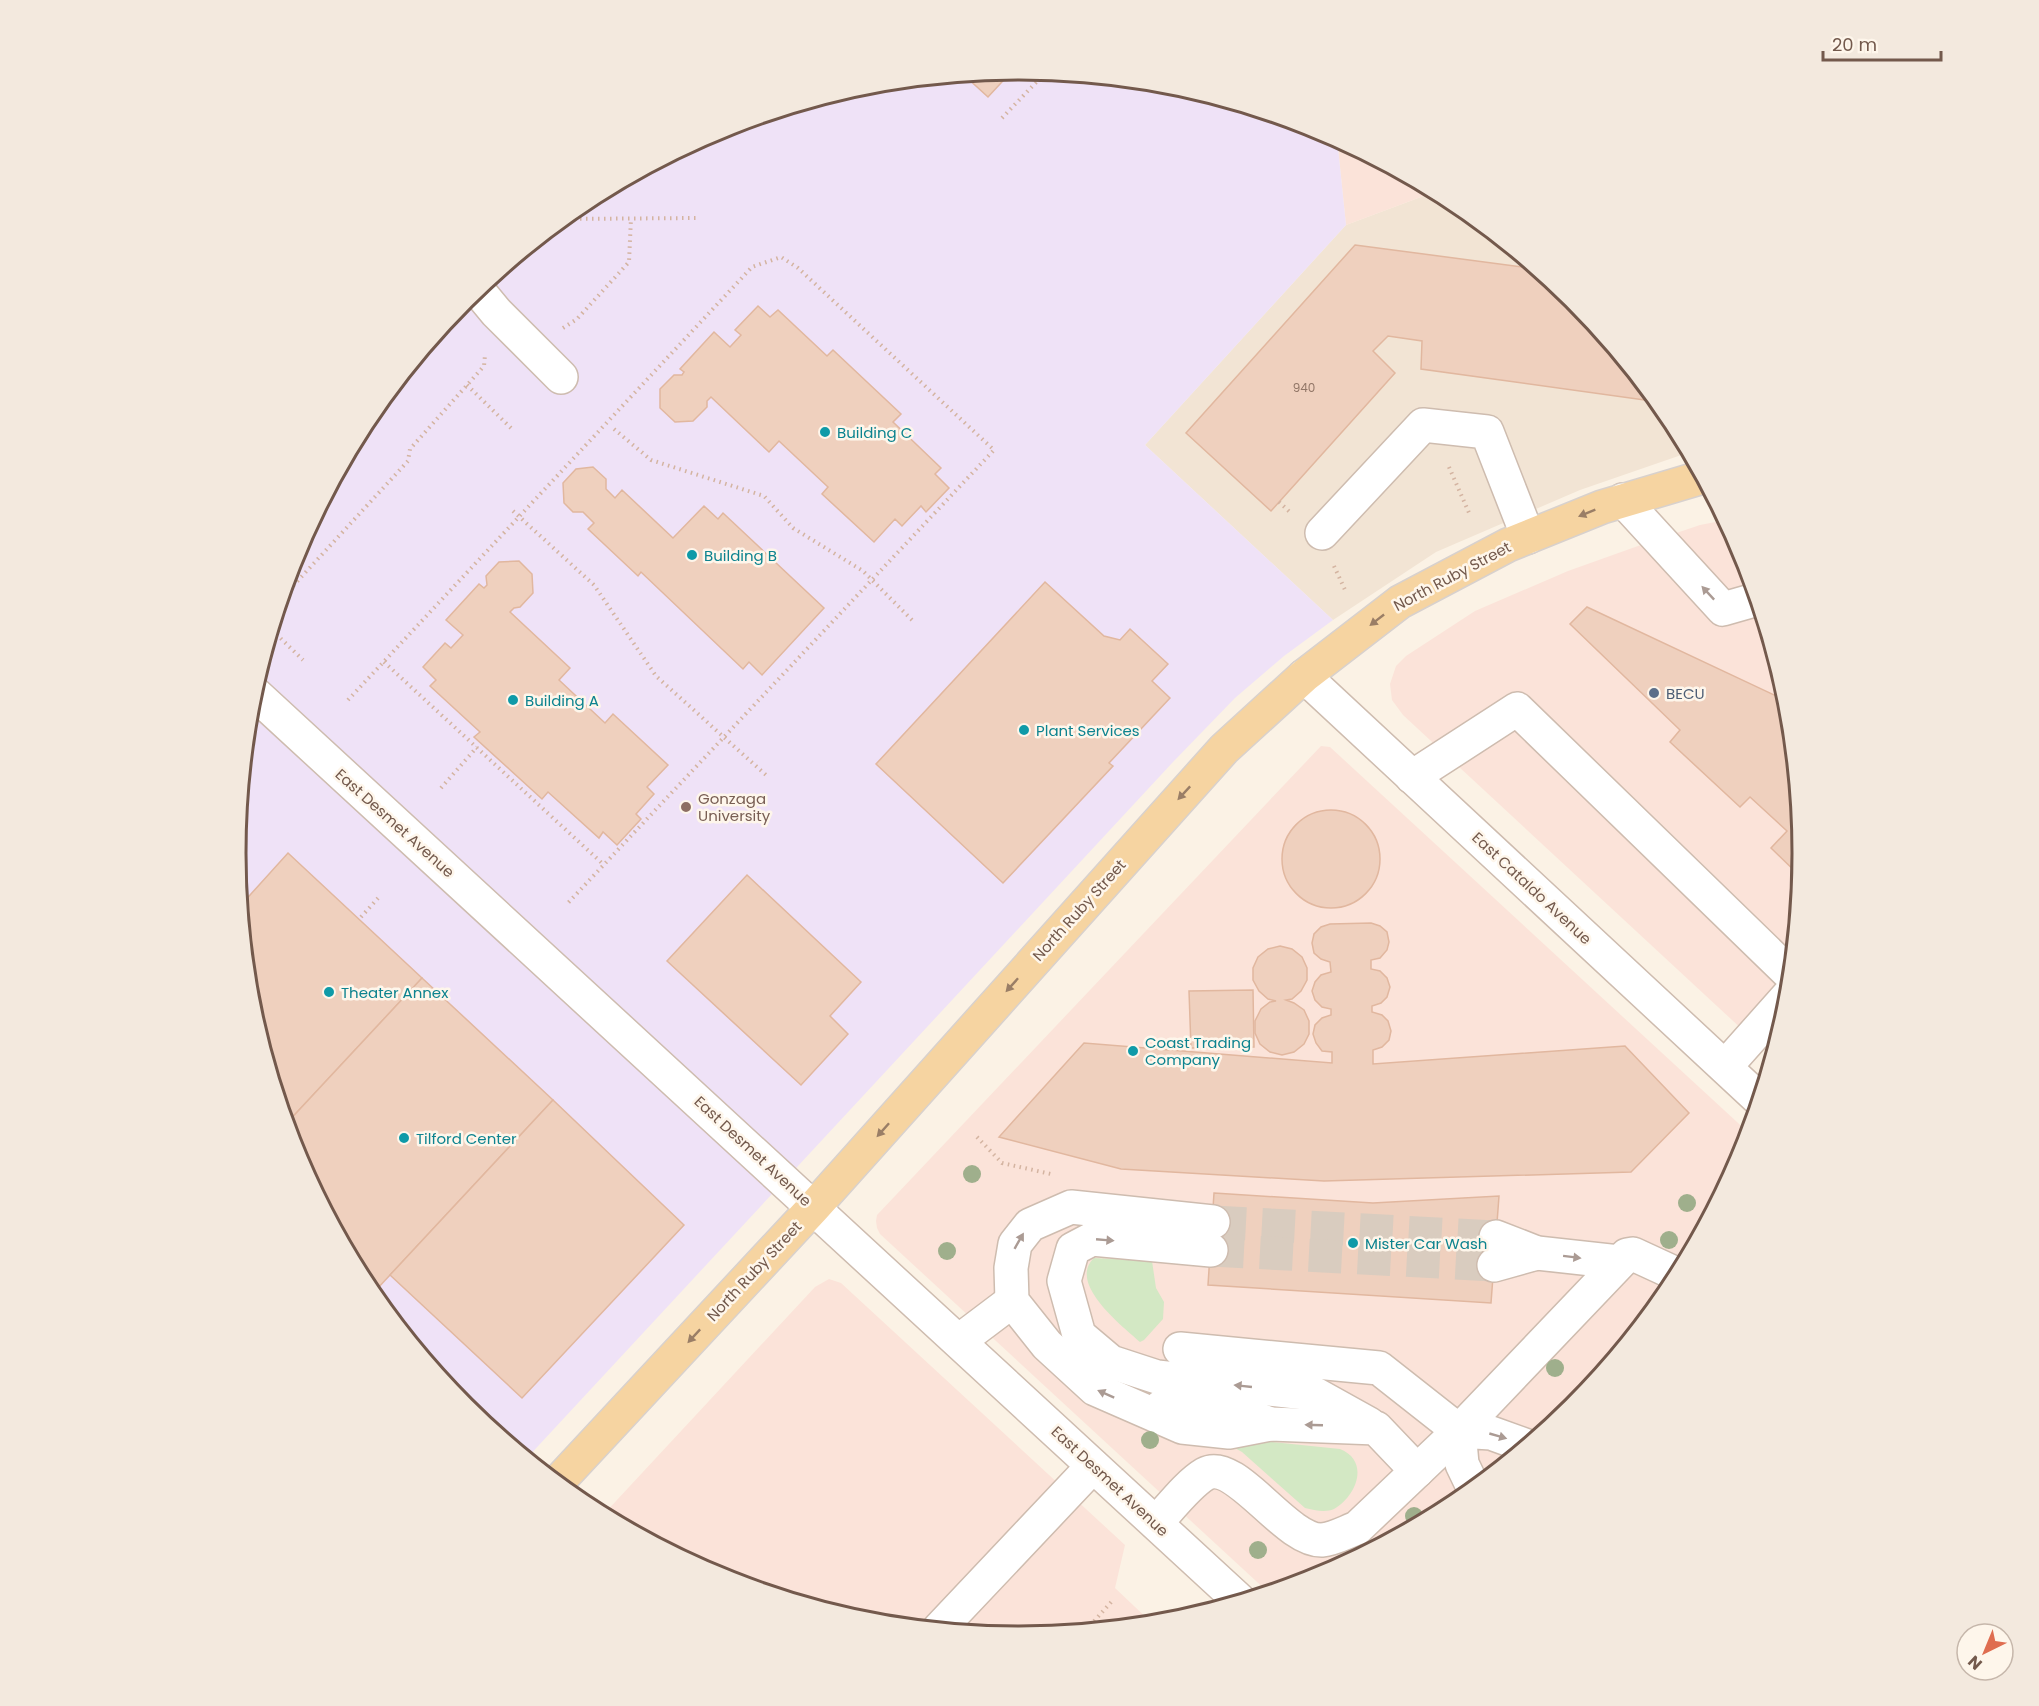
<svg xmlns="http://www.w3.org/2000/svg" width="2039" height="1706" font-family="Poppins,sans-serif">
<rect width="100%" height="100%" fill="#fbf2e5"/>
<polygon fill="#f2e4d4" points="1437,191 1455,201 1574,299 1672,418 1690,452 1580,490 1436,552 1333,620 1145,445 1346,225"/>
<g fill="#fbe3d9">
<polygon points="1337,138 1437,191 1346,225"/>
<polygon points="1726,520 1744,553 1788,700 1803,853 1788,1006 1773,1058 1403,715 1392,700 1390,684 1396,666 1406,656 1475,611 1568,571 1638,546 1700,525"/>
<polygon points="1321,746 1330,747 1750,1134 1744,1153 1672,1288 1520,1451 1455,1505 1319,1577 1269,1593 880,1234 877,1228 876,1221 877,1215"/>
<polygon points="829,1279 841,1283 1125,1545 1115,1588 1153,1624 1019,1637 866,1622 719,1577 603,1515 815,1287"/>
</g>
<polygon fill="#efe2f7" points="1020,69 1173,84 1320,129 1337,138 1346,225 1145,445 1333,620 1284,656 1235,698 1173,762 527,1458 465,1407 367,1288 295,1153 251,1006 236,853 251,700 295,553 368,417 465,298 584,201 720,129 867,84"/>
<g fill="#d3e8c4">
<path d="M1094,1258L1152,1261L1156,1288L1164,1302L1163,1319L1144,1340L1140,1342C1122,1326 1067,1283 1094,1258Z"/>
<path d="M1213,1436L1340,1449C1370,1461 1357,1496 1334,1509C1325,1513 1314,1510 1305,1508L1242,1452Z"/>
</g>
<g fill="#efd0be" stroke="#e1b79f" stroke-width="1.5">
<polygon points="1013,70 988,97 964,75"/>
<polygon points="1355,245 1538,269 1574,299 1659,402 1421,369 1422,341 1388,336 1373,351 1395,373 1271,511 1186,433"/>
<polygon points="758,306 770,317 778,310 827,356 833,350 901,414 893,422 941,468 935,474 949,488 926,512 921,506 902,526 895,519 874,542 822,494 828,487 779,441 769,452 711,397 707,401 707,407 693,421 675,422 660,408 660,389 674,375 682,375 684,372 680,369 714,332 730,347 741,335 735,330"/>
<polygon points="593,467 606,479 606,489 615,498 622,490 673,538 704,506 718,519 723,513 824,608 762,675 749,662 743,669 641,572 638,576 588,529 594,523 583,512 573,512 564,503 563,483 576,469"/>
<polygon points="519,561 532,574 533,593 520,607 514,608 510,612 570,668 559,680 605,723 613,714 668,765 647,787 654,794 636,814 641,819 617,845 603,832 599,838 548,792 542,799 474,737 480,732 430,686 436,680 423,667 445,643 451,648 463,635 446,620 479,584 484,588 487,585 486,576 499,562"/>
<polygon points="1045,582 1104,636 1120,640 1130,629 1168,664 1152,681 1170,698 1109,763 1113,766 1003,883 876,764"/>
<polygon points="1587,607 1789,702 1803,853 1801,877 1771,848 1787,831 1750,797 1740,807 1670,742 1680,730 1570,624"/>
<circle cx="1331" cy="859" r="49"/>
<polygon points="288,853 422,978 286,1124 251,1006 241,905"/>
<polygon points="747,875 861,982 830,1016 848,1034 801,1085 667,961"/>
<polygon points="1371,923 1380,926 1387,932 1389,942 1387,950 1380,958 1371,960 1371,969 1380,971 1387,978 1390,987 1387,997 1381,1003 1372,1006 1372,1012 1382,1015 1388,1021 1391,1031 1389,1040 1382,1047 1373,1050 1373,1064 1625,1046 1689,1113 1631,1172 1324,1181 1121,1169 999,1137 1084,1043 1332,1063 1332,1052 1322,1051 1316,1043 1313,1034 1315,1025 1322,1018 1331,1015 1331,1009 1322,1007 1315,1000 1312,991 1315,982 1321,975 1331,972 1330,962 1321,959 1314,953 1312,943 1314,934 1321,927 1330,924"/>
<polygon points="1280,946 1292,949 1302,957 1307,968 1307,980 1301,991 1292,999 1286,1000 1294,1003 1304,1010 1309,1021 1309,1034 1304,1044 1294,1052 1282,1055 1270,1052 1260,1044 1255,1033 1255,1021 1261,1009 1270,1002 1276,1001 1268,999 1259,991 1253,980 1253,968 1258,957 1268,949"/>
<polygon points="422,978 553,1100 377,1289 359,1272 295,1153 286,1124"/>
<polygon points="1253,990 1254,1047 1191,1048 1189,991"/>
<polygon points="553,1100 684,1225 522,1398 390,1275"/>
<polygon points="1214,1193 1373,1203 1499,1196 1491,1303 1208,1285"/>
</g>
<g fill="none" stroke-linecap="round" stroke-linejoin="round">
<g stroke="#d9ccbf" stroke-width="33" stroke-dasharray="33 16" stroke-linecap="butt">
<polyline points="1213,1222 1496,1237"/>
<polyline points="1211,1250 1494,1265"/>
</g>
<g stroke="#cebcaf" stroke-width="36">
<g id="minor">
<polyline points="477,289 496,312 561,377"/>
<polyline points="1623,500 1723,609 1758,599"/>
<polyline points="1322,533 1423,425 1487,432 1528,537"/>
<polyline points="1304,676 1760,1100"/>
<polyline points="253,692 1240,1601"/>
<polyline points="1412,777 1517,709 1791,975"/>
<polyline points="1725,1067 1789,995"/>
<polyline points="1213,1222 1071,1207 1030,1225 1015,1244 1011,1268 1012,1301 1047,1345 1095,1389 1182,1427 1229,1432 1270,1424 1376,1428 1417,1471"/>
<polyline points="1496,1237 1537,1253 1619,1262"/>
<polyline points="1211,1250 1092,1239 1073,1249 1064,1281 1079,1335 1111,1362 1157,1377 1315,1394 1369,1424"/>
<polyline points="1494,1265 1537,1253"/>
<polyline points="959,1341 1012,1301"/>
<polyline points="1180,1349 1379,1368 1459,1431"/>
<polyline points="1161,1407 1184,1405 1226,1407 1270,1424"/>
<polyline points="1474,1489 1462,1464 1459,1431 1491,1433 1527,1446"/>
<path d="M1156,1523C1170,1508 1188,1484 1205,1474C1236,1457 1285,1541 1322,1540C1334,1539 1346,1532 1357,1528L1459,1431L1627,1255L1633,1254L1672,1272L1677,1277"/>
<polyline points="939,1629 1093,1466"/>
</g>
</g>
<g stroke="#d8d1cd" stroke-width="36">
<polyline id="major" points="557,1483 814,1207 1224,749 1304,676 1400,602 1508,545 1602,507 1703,477"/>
</g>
<g stroke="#d4b4a1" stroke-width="4" stroke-dasharray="1.5 4.5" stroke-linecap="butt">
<polyline points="1002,118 1046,72"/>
<polyline points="562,219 698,218"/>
<polyline points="563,328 577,319 629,262 631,218"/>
<polyline points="467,385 513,430"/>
<polyline points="614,429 651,460 764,496 793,528 863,571 913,621"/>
<polyline points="1449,467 1470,515"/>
<polyline points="1279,502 1292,514"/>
<polyline points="513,511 594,585 656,676 767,776"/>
<polyline points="1334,566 1346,592"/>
<polyline points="281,599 408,461 410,449 484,366 485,355"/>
<polyline points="272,630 303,660"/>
<polyline points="384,662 604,865"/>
<polyline points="348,700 752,267 781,257 798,268 994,450 566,905"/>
<polyline points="441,788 477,747"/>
<polyline points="361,917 379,897"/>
<polyline points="977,1137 1002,1163 1051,1174"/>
<polyline points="1086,1630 1114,1599"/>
</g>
<use href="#minor" stroke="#fff" stroke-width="33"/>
<use href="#major" stroke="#f6d4a1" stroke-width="33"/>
</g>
<g fill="#9faf8c">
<circle cx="972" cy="1174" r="9"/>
<circle cx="1687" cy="1203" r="9"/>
<circle cx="1669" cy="1240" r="9"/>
<circle cx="947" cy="1251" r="9"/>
<circle cx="1555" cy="1368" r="9"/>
<circle cx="1150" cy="1440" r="9"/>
<circle cx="1414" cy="1516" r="9"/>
<circle cx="1258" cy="1550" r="9"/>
</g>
<defs><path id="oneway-solid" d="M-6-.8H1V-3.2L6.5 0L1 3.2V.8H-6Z" transform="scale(1.5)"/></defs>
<g fill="#9a7e66">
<use href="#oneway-solid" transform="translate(1587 513) rotate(158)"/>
<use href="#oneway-solid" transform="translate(1377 620) rotate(142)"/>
<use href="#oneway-solid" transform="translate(1184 793) rotate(133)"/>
<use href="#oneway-solid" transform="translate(1012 985) rotate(132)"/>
<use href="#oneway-solid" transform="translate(883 1130) rotate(132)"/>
<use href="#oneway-solid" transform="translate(694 1336) rotate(133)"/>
</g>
<g fill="#ab9b94">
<use href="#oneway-solid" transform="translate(1708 593) rotate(-133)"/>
<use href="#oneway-solid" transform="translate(1105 1240) rotate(5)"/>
<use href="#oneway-solid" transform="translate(1019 1241) rotate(-60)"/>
<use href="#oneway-solid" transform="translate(1572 1257) rotate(7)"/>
<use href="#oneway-solid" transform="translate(1243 1386) rotate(-174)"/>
<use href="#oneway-solid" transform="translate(1106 1394) rotate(-156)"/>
<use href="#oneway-solid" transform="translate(1314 1425) rotate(-178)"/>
<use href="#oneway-solid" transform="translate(1498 1436) rotate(16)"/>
</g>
<g fill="#0f9aa8" stroke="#fef6eb" stroke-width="2">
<circle cx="825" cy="432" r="6"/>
<circle cx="692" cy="555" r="6"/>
<circle cx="513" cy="700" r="6"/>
<circle cx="1024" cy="730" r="6"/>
<circle cx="329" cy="992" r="6"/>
<circle cx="1133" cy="1051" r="6"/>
<circle cx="404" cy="1138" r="6"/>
<circle cx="1353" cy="1243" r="6"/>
</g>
<circle fill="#5c6f8a" stroke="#fef6eb" stroke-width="2" cx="1654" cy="693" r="6"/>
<circle fill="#8d6e63" stroke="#fef6eb" stroke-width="2" cx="686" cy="807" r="6"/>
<g text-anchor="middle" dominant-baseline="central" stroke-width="5" stroke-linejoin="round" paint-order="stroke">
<g font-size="12" fill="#927768">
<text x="1304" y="387">940</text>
</g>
<g font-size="15" fill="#0d838f" stroke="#fef6eb" text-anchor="start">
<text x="837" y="432">Building C</text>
<text x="704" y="555">Building B</text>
<text x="525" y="700">Building A</text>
<text x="1036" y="730">Plant Services</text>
<text x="341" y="992">Theater Annex</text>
<text x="1145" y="1042">Coast Trading<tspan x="1145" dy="17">Company</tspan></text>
<text x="416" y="1138">Tilford Center</text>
<text x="1365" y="1243">Mister Car Wash</text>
</g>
<g font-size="15" fill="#73594c" stroke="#fef6eb">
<text transform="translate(1452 576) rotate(-28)">North Ruby Street</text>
<text transform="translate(395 823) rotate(42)">East Desmet Avenue</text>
<text transform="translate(1532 888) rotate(43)">East Cataldo Avenue</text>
<text transform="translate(1079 910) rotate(-48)">North Ruby Street</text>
<text transform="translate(753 1151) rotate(43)">East Desmet Avenue</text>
<text transform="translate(754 1271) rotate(-47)">North Ruby Street</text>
<text transform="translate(1110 1481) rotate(43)">East Desmet Avenue</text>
</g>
<g font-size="15" fill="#4e5e75" stroke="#fef6eb" text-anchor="start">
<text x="1666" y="693">BECU</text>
</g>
<g font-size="15" fill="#785e54" stroke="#fef6eb" text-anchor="start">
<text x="698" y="798">Gonzaga<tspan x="698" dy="17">University</tspan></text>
</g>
</g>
<path d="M0 0H2039V1706H0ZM246 853a773 773 0 1 1 1546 0a773 773 0 1 1-1546 0Z" fill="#f3e9de" fill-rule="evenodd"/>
<path fill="none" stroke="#73594c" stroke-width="3" d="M246 853a773 773 0 1 1 1546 0a773 773 0 1 1-1546 0Z"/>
<g transform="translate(1985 1652) rotate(223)"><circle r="28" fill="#fef6eb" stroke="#c6b7ab" stroke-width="1.5"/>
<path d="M0-4.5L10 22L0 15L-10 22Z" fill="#df6d50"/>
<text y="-9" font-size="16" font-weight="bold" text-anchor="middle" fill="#73594c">N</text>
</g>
<path d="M1823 51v9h118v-9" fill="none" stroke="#73594c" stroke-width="3"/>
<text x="1832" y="51" font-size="18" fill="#73594c" stroke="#fef6eb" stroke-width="4.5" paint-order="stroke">20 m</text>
</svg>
